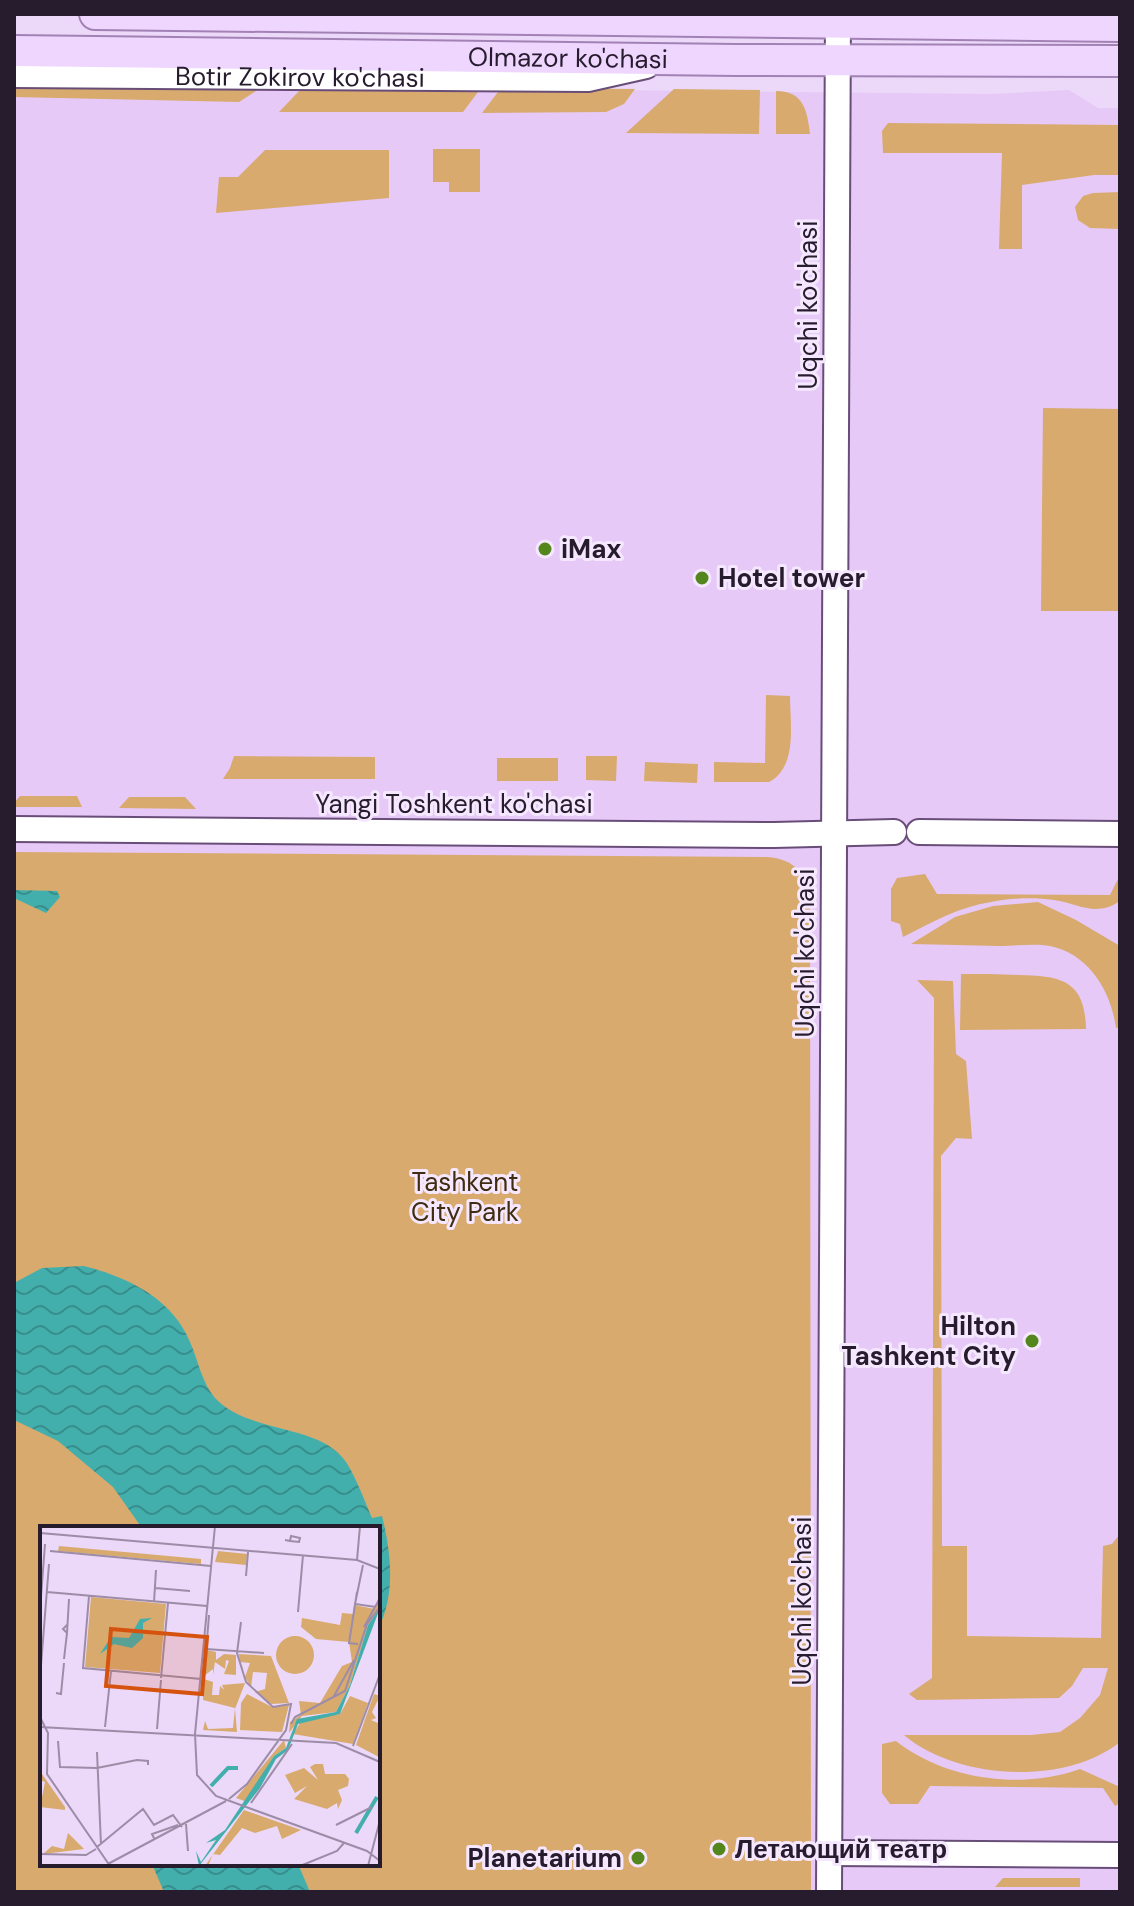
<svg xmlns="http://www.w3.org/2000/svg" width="1134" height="1906" font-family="'DM Sans',sans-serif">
<defs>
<pattern id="water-waves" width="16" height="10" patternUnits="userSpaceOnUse" patternTransform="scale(2)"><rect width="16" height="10" fill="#42afac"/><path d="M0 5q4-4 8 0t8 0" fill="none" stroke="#378e8c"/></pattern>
</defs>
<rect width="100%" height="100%" fill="#ecd8f8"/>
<path fill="#e6c9f7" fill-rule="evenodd" d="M14,84L992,94L1069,90L1098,108H1120V1892H14ZM42,1528H378V1864H42Z"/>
<g fill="#d8aa6e" fill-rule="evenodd">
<polygon points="14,87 259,89 239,102 14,97"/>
<polygon points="501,88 635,89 624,104 606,112 482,113"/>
<polygon points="301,89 478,92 463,112 279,112"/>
<polygon points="674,89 760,90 759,134 626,133"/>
<path d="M776,91C804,91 807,111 810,134H776Z"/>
<polygon points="888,123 1120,125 1120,175 1094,175 1022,185 1022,249 999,249 1002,153 883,153 882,131"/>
<polygon points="433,149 480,149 480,192 449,192 449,182 433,182"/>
<polygon points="265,150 389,150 389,198 216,213 219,177 238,177"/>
<polygon points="1120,192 1120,229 1090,228 1078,220 1075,207 1083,196 1093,193"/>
<polygon points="1043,408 1120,409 1120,611 1041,611"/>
<path d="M766,695L790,696C790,723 798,767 769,782H714V762L765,763Z"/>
<polygon points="234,756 375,757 375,779 223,779 230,768"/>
<polygon points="586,756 617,756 616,781 586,780"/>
<rect x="497" y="758" width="61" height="23"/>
<polygon points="645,762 698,764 697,783 644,781"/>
<polygon points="20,796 77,796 82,807 14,807 14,803"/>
<polygon points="129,797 185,797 196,809 119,808"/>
<path d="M14,852L767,857C795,859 807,874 810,900L811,1892H14ZM42,1528H378V1864H42Z"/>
<path d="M925,874L937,894L1110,895L1118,879L1120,901C1095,918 1078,903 1054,900C1034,897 1011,898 991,902C959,907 932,922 903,937L900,924L891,921V889L897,878Z"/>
<path d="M1038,902L1076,920L1120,946V1028H1116C1111,991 1089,954 1050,946C1034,943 1015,946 999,946C970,945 941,945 911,944L955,917L993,906Z"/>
<path d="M961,974C980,974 999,974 1019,975C1061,976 1085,980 1086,1029L960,1030Z"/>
<path d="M917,980L953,981L956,1054L966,1061L972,1139L956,1138L941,1156L942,1546H967V1636L1101,1638L1103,1546L1112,1544L1120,1534V1742C1065,1786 957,1780 904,1735H1031L1060,1732L1080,1718L1100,1695L1108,1668H1083L1072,1686L1059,1698L917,1700L909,1694L932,1678L934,998Z"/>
<path d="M896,1741C945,1780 1022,1790 1080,1769L1120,1787V1803L1115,1806L1103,1788L930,1786L918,1804H890L882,1793V1744Z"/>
<polygon points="1003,1878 1080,1878 1080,1887 995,1887"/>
</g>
<g fill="url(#water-waves)">
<polygon points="14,890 57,891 60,897 46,913 14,898"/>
<path d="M84,1266C127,1277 172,1298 190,1342C198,1360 202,1383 215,1398C248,1434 320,1423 346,1462C357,1479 364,1500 372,1518L382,1516C391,1552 396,1595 378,1629V1528H142L113,1487L58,1441L14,1420V1283L42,1268Z"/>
<polygon points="152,1864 298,1864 310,1892 164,1892"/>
</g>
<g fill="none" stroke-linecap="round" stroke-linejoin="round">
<g stroke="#694d79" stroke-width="28">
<g id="minor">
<path id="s1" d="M14,75L588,79L646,66"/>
<polyline points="14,829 774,835 894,832"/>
<polyline points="919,832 1120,834"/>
<polyline points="829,1853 1120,1855"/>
<polyline points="829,1892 838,14"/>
</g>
</g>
<g stroke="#a282b5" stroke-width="34">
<g id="major">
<polyline points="95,14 1120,26"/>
<path id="s2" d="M14,51L736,60L1120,61"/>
</g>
</g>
<use href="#minor" stroke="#fff" stroke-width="24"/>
<use href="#major" stroke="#efd6fe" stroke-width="30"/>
</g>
<g fill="#53861d" stroke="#f5e8fe" stroke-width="3">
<circle cx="545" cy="549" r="8"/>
<circle cx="702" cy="578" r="8"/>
<circle cx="1032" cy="1341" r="8"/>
<circle cx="719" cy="1849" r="8"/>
<circle cx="638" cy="1858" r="8"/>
</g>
<g text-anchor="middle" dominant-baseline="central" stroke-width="6" stroke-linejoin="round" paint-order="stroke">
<g font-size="26" fill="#271b2e" stroke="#f5e8fe">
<text stroke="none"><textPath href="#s2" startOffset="554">Olmazor ko'chasi</textPath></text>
<text stroke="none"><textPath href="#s1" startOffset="286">Botir Zokirov ko'chasi</textPath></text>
<text transform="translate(808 305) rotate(-90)">Uqchi ko'chasi</text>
<text x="454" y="804">Yangi Toshkent ko'chasi</text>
<text transform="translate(805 953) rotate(-90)">Uqchi ko'chasi</text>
<text transform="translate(802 1601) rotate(-90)">Uqchi ko'chasi</text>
</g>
<g font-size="26" font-weight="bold" fill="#271b2e" stroke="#f5e8fe" text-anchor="start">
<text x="561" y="549">iMax</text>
<text x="718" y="578">Hotel tower</text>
<text x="1016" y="1326" text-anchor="end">Hilton<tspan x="1016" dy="30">Tashkent City</tspan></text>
<text x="735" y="1849">Летающий театр</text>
<text x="622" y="1858" text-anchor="end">Planetarium</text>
</g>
<g font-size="26" fill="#402c10" stroke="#f5e8fe">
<text x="465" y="1182">Tashkent<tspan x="465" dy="30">City Park</tspan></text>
</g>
</g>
<g transform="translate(40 1526)">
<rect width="340" height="340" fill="#ecd8f8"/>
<path d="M19,20L161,33V38L18,25ZM51,71L126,78L120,147L45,141ZM236 129a19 19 0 1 1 38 0a19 19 0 1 1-38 0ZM167,124L176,126V134L184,128L196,129V149L184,148L189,135L186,134L185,143L175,136L173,149V143L164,150ZM164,153L173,156L172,169H179L180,160L184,164L182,159L205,157L195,183L197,206L163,204L165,195L168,203L193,202L195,182L163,174Z" fill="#d8aa6e"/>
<path d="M178,25L207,28L206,39L175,36ZM340,67V82L328,99L310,159L296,186L262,190L249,207L250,196L261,189L259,175L280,177L302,140L312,136L309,116L276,113L261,101L262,92L300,99L302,87L313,88L314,79L335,83ZM199,128L231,130L249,177L231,178L215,166L225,163L227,147L213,146L211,161L205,151L210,137L200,136ZM207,168L232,181L249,179L242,206L200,204L201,177ZM334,168L340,170L332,186L336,192L331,194L340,198L339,231L316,219ZM310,170L328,177L313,218L253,208L262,194L300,188ZM244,214L246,222L234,230L207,276L196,272ZM275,238H283L285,248H305L309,253L308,260L298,264L302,274L298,283L297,277L287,283L254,273L267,260L255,267L245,249L264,242L278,254L270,241ZM2,248L25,281V284L0,281L5,256L0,254ZM204,284L261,304L242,313L237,300L215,307L202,302L180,329L173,328L168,340H165ZM28,307L44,323L3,328L12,320L24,323Z" fill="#d8aa6e"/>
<path d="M340,82L300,188L258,198L248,224L236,233L220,262L159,340L156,325L161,336L176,314L166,317L185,304L234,230L246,222L257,193L296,186L310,159L328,99ZM112,92L103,97V112L92,122L74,118L60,128L71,111L89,112L100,93Z" fill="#42afac"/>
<path fill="none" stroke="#42afac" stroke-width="4" d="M171,260L188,242H198M316,307L337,271"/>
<path fill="none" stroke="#9d8ca7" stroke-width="2" d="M175,0L155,208L157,249L176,270L327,325L340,335M0,7L317,34L340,43M245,14L250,15L259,16L260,12L251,10L250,15M10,25L171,40M317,34L320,0M323,39L315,78L336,81M206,50L208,26M115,62L150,65M7,66L133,77M317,66L309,117L318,118M49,70L43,142L161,153M114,76L116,44M133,77L167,80M0,84L5,18M258,86L263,29M27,99L23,103L27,107L29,73M324,101L340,72M167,114L169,89M166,123L224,127M24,133L27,107M0,152L9,38M121,152L128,77M16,167L21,168L24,137M294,170L314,134M0,191L8,207L7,248L70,340M251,198L255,191L305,165L327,98L340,81M0,201L296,217L340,236M65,201L71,145M117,203L121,154M18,215L20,241L57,242L97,234L108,235V239M313,220L340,148M57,226L61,319M189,273L207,258L246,204L251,178L233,181L206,156L197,127L201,96M211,277L252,218M146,298L148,325M296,299L332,281M114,312L112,308L138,299M57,321L103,283L114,299L133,289L142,301M0,328L46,329L56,323M66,339L186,275M260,340L297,325L304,317M328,340L340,294"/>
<path fill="#d5530f" fill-opacity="0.15" stroke="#d5530f" stroke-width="4" d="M71,103L167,111L162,168L66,160Z"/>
<rect width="340" height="340" fill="none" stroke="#271b2e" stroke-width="4"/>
</g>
<rect width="1134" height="1906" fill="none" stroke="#271b2e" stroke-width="32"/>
</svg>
